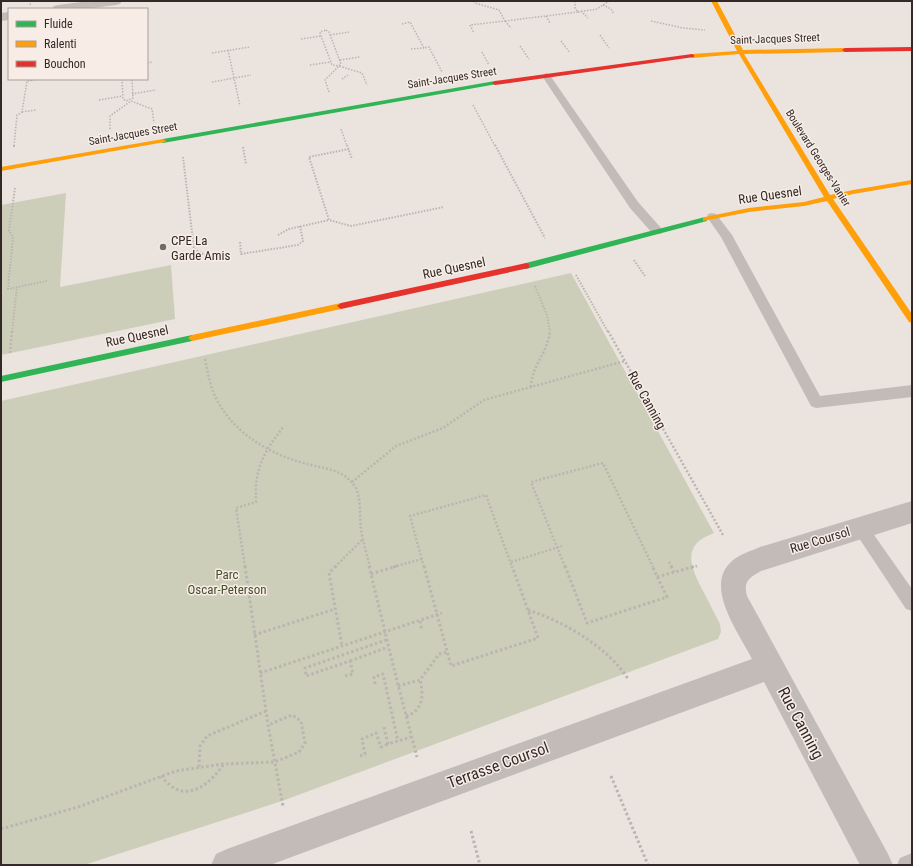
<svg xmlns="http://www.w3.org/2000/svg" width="913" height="866" font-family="'Roboto Condensed',sans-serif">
<rect width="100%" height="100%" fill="#eae3de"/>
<g fill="#cdceba">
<polygon points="66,193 60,287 171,265 175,319 1,355 1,205"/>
<path d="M571,273L714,533C681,545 690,566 703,591C709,602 714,613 720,624L721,632L718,639L282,801L84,865H1V401Z"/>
</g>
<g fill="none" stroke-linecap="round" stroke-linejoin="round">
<g stroke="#bbb4b1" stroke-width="1.5" stroke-dasharray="1.5 1.5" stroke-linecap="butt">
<polyline points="474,1 475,3 499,10 505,21 470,25 474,33"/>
<polyline points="30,5 31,1"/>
<polyline points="603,5 611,9 614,14"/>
<polyline points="581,11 588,18"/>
<polyline points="578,12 597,9 609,1 616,1"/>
<polyline points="546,16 550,23"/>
<polyline points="505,21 578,12 575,8 575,1"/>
<polyline points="505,21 511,28"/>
<polyline points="651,21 683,28 705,30"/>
<polyline points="402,24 410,22 424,48 429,47 442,72"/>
<polygon points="326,30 329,32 341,64 339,66 332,65 321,36 320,32"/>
<polyline points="330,35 349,32"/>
<polyline points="600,35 609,48"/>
<polyline points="301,39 321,36"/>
<polyline points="561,41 570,53"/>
<polyline points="520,46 529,59"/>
<polyline points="411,49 424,48"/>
<polyline points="228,50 240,106"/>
<polyline points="482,52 489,65"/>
<polyline points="212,53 250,47"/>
<polyline points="340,60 360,57"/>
<polyline points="147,63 153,62"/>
<polyline points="310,65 331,62"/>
<polyline points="122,79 123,99 126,101 133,98 132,79"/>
<polyline points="342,79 348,75"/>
<polyline points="212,82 251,75"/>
<polyline points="329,92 325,80 339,66 362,73 367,85"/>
<polyline points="132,94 156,90"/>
<polyline points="99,100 122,96"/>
<polyline points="473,105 495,146"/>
<polyline points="22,112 36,110"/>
<polyline points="110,129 110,116 131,101 152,109 154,123"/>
<polyline points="341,129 347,146"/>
<polyline points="14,146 17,115 22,112 27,81 40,79"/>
</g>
<g stroke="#bbb4b1" stroke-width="2" stroke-dasharray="1.5 1.5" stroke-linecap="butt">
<polyline points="347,145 352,159"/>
<polyline points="495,145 545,238"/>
<polyline points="14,147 14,145"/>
<polyline points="243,147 246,164"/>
<polyline points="349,149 309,157 329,220 351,226 444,207"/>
<polyline points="183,157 194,249 190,257"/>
<polyline points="15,188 9,231 13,237 8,289 47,281"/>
<polyline points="278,235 289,229 329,220"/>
<polyline points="240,242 241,254 298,245 303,241 300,226"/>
<polyline points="194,249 205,255"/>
<polyline points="634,260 645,276"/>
<polyline points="576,275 608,332"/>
<polyline points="535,286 547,315 550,332"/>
<polyline points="12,332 17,287"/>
</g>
<g stroke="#bbb4b1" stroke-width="2.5" stroke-dasharray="2 2" stroke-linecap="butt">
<polyline points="608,331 723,535"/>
<polyline points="10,353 12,331"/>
<path d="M205,359C208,373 210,387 217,400C235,435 273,456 311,465C327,469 343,470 354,485C362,496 359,515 361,529C363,542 367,555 370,567"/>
<path d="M531,387C531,366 548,353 550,331"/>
<polyline points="352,482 396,446 443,428 484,400 625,361"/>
<polyline points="511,562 562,546"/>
<polyline points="669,562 672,567"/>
<path d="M245,567L236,508L256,502C254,468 264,452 284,426"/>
<polyline points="335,567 363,539"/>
<polyline points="393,567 422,559"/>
<polyline points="424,567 410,516 486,495 512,567"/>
<polyline points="565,567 531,482 603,463 653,567"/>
<polyline points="692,567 697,566"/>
</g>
<g stroke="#bbb4b1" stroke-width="3" stroke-dasharray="2.5 2.5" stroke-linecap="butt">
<polyline points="245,566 268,725 283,806"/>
<polyline points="336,566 329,573 342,646"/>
<polyline points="369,566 396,677 417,757"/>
<polyline points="424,566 451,666 538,638 512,566"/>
<polyline points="565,566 587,623 667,597 652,566"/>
<polyline points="671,566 674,572"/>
<polyline points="371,574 397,566"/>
<polyline points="657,577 696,566"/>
<path d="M528,610C563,621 608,647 628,679"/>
<polyline points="420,621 422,630"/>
<polyline points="254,635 335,609"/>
<polyline points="350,661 388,647"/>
<polyline points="260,673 442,613"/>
<polyline points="345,676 353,674 350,661 306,676 305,668 386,640"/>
<polyline points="375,684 374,677 383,674 398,741"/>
<polyline points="398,686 420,680 439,654 448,652"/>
<path d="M406,716C423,711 424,695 420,680"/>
<polyline points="384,727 388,744 411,737"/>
<polyline points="360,756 365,754 362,739 376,733 381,747 388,744"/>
<polyline points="199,767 200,746 207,736 266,711"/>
<path d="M161,776C165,781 170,786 176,789C194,798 214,779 223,765"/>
<polyline points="611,776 648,865"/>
<polyline points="1,829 78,807 176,771 223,764 275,762 299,752 305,743 301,721 292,715 268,725"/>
<polyline points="471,831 480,865"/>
</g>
<g fill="#c2bbb8" fill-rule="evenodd">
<polygon points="546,73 549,74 638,202 661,228 663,231 661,234 653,234 630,208 542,76"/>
<polygon points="712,213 716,214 732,235 820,396 912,385 912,397 816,408 811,406 721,237 707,217 708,214"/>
<polygon points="860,520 865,522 912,589 912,611 906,609 855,532 852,527 855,522"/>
<polygon points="912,853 912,865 897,865 900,858"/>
</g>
<g fill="#c2bbb8" fill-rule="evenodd">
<polygon points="89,1 122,1 120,4 116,5 85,9 52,9 54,6 58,5"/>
<polygon points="9,12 9,20 1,21 1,13"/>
<path d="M912,501V523L761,571C749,578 743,581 747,596L888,854L893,865H860L764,682L270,865H211L216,854L227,849L752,659C739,633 703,586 732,561C740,554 751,551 760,547Z"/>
</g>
<g fill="#30b455" fill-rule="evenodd">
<polygon points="495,81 498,83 497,84 163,143 160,141 163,139"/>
<polygon points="705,217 707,217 707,221 526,269 522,266 526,263"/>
<polygon points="192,335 196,338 192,341 1,382 1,376"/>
</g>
<g fill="#ff9f0a" fill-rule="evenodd">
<polygon points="711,1 717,1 743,50 845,48 848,50 845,52 744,54 830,195 853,190 912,180 912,184 853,194 833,199 912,314 912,323 909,322 827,201 804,206 749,212 703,221 703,217 705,217 749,208 804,202 824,197 739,54 692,58 689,56 692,54 737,51"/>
<polygon points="163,139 166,141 165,142 1,171 1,167"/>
<polygon points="341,303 345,306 341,309 192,341 188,338 192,335"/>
</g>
<g fill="#e5322d" fill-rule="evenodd">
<polygon points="912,47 912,51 845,52 842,50 845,48"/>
<polygon points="692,54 694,55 694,57 495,85 492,83 495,81"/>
<polygon points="526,263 529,264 529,268 341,309 337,306 341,303"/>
</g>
</g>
<circle fill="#736a67" stroke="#f7ede6" stroke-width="1.5" cx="163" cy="247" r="4"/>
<g text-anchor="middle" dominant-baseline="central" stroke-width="3" stroke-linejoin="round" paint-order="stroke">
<g font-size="11" fill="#332927" stroke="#f7ede6">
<text transform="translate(775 39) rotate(-2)">Saint-Jacques Street</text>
<text transform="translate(452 78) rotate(-9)">Saint-Jacques Street</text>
<text transform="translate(133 134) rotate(-10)">Saint-Jacques Street</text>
<text transform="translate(818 158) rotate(58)">Boulevard Georges-Vanier</text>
</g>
<g font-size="13" fill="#332927" stroke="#f7ede6">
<text transform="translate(770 195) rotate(-8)">Rue Quesnel</text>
<text transform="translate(454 268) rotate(-12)">Rue Quesnel</text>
<text transform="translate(137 336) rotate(-12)">Rue Quesnel</text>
<text transform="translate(647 400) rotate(61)">Rue Canning</text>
<text transform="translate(820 540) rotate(-17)">Rue Coursol</text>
</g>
<g font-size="13" fill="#332927" stroke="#f7ede6" text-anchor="start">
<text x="171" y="240">CPE La<tspan x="171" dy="15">Garde Amis</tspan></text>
</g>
<g font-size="13" fill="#474e2d" stroke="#f7ede6">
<text x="227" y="574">Parc<tspan x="227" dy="15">Oscar-Peterson</tspan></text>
</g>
<g font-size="16" fill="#332927" stroke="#f7ede6">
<text transform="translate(801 723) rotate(62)">Rue Canning</text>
<text transform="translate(498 765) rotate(-20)">Terrasse Coursol</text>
</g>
</g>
<rect width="913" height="866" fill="none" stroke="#332927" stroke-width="4"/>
<rect x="8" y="8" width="140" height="72" fill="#f7ede6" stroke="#a99f9a"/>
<rect x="16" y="21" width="20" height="6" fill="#30b455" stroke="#a99f9a"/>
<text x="44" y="28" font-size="12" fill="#332927">Fluide</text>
<rect x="16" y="41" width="20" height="6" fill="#ff9f0a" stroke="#a99f9a"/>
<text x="44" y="48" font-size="12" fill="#332927">Ralenti</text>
<rect x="16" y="61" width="20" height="6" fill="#e5322d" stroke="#a99f9a"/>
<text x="44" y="68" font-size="12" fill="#332927">Bouchon</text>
</svg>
